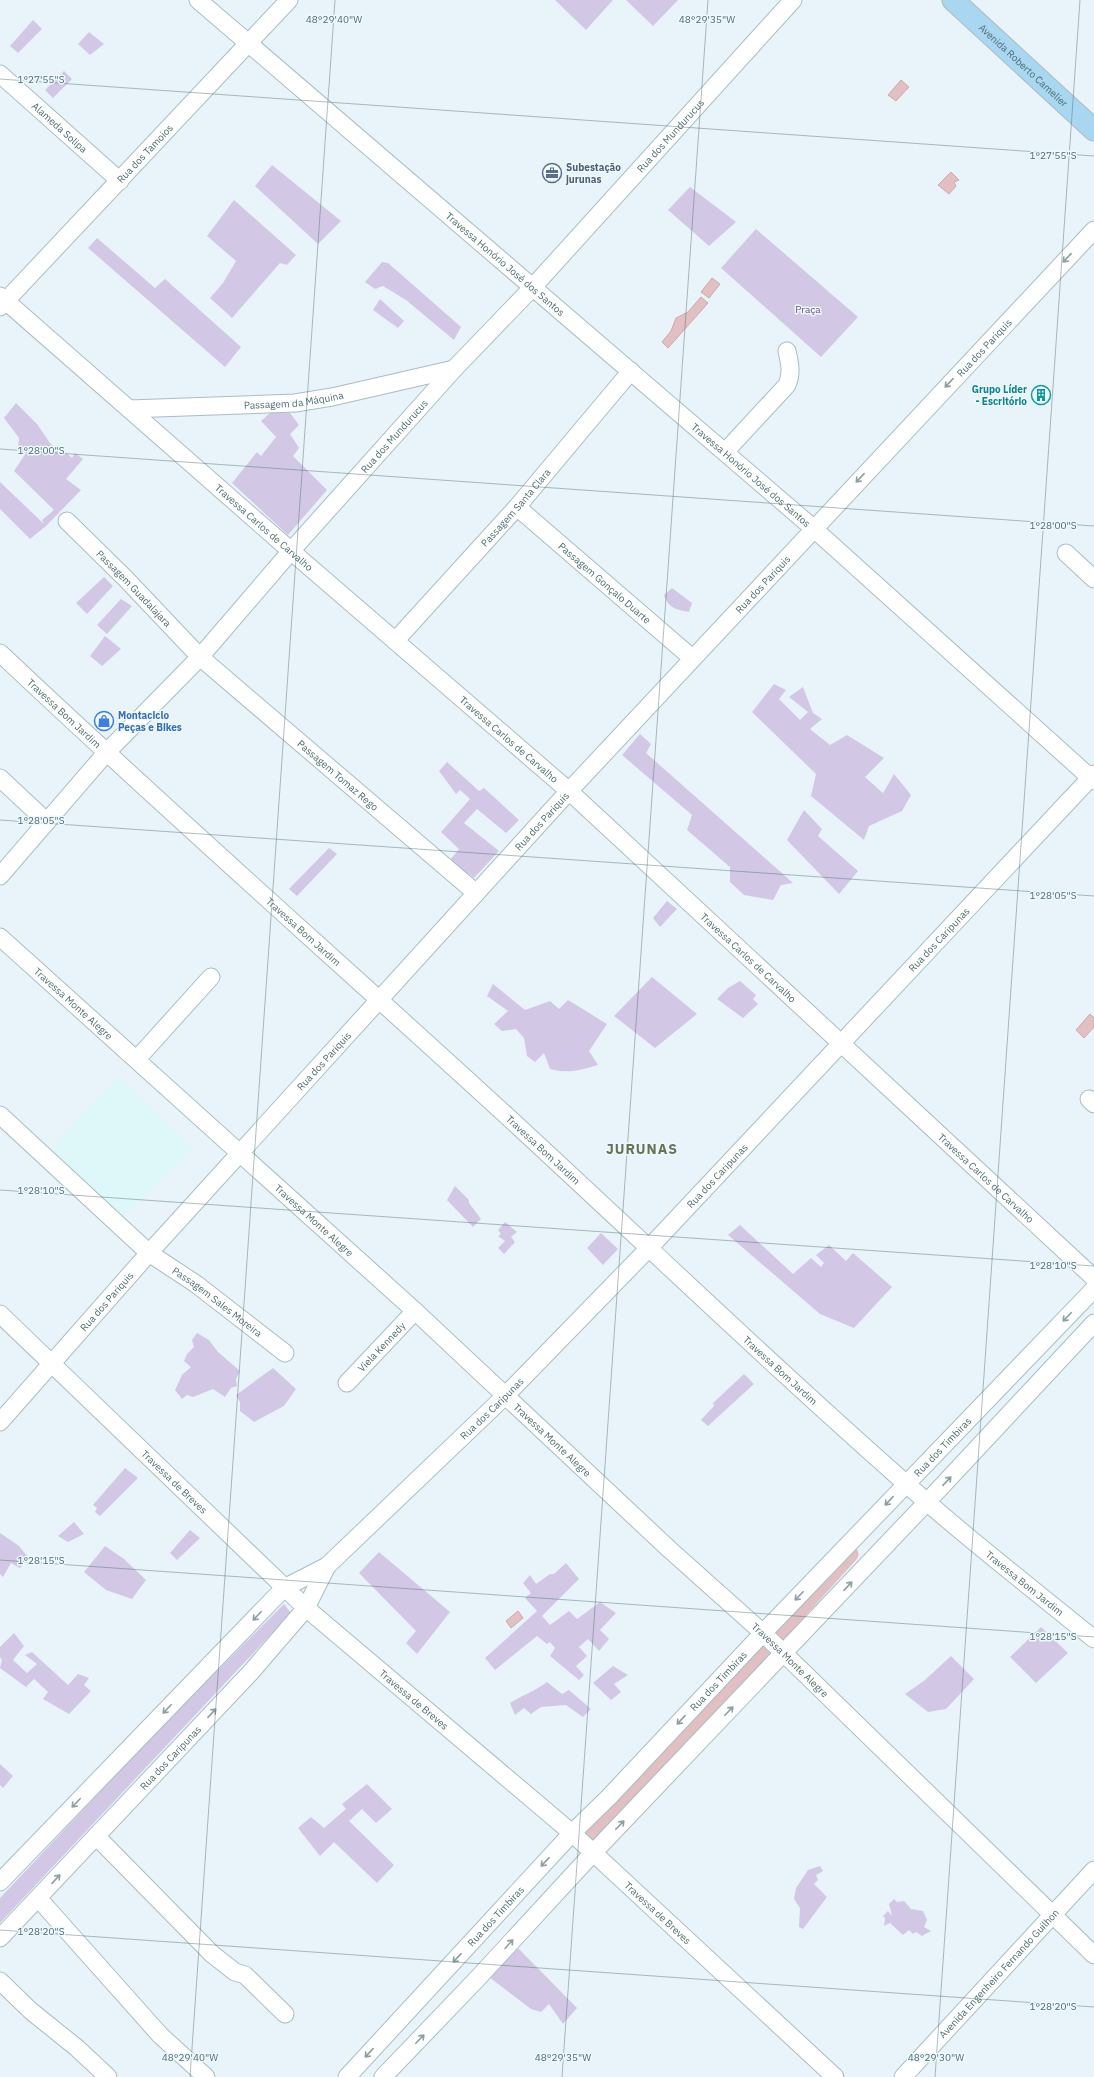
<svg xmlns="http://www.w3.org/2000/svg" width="1094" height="2077" font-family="'IBM Plex Sans',sans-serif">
<rect width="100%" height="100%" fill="#e8f4fa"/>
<polygon fill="#def8f9" points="118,1077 194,1148 121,1218 50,1150"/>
<g fill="#d2c8e6">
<polygon points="555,0 613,0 586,30"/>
<polygon points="626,0 678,0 653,26"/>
<polygon points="33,20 42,29 18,53 10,46"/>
<polygon points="89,32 104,44 90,55 78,44"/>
<polygon points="64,71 72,79 53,98 45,90"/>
<polygon points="272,165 341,221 318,244 255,186"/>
<polygon points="690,187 736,222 709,246 668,210"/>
<polygon points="234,200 296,255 287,265 280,263 232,318 210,298 223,283 236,261 207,236"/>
<polygon points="756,229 858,317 821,357 721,268"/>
<polygon points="97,238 155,288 165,279 241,347 225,367 88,248"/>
<polygon points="382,262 388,263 461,327 454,340 406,300 383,286 375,289 365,282"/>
<polygon points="380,299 404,321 398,328 373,310"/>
<polygon points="16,403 37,424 50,443 59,452 63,450 72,458 75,453 83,459 66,479 81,490 46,526 30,539 0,509 0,482 44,524 42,520 54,510 14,471 26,453 18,449 19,438 4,418"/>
<polygon points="270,413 290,413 299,425 290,434 299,448 293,456 327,490 288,535 232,483 257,452 261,456 276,437 261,421"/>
<polygon points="104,577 113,586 87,614 76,603"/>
<path d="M672,588L692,603L689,612C677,610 668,608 664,595Z"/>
<polygon points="121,599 132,606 107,634 97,625"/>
<polygon points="105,636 121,649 102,666 90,656"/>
<polygon points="774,684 786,690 779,699 800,720 808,712 789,697 803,687 813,713 822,719 810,729 830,745 847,735 884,758 865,777 883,793 894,774 911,795 902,811 869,826 864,840 811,796 816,774 752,712"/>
<polygon points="640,734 651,744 646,753 793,883 781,885 773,900 744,895 730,882 730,867 687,830 692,815 622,755"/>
<polygon points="447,762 479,791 484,788 519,820 506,833 477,809 464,823 499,851 474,878 450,860 459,849 441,832 470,799 460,790 456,794 439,771"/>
<polygon points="804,810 822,829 818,836 858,871 839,894 787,840"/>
<polygon points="329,848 337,854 297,896 289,889"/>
<polygon points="667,901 677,909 660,927 653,918"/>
<polygon points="652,977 697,1014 655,1048 614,1016"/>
<polygon points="740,981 756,995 753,999 758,1004 743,1018 717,999 728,988"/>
<path d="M493,984L525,1010L550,1001L559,1009L568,1000L607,1024L589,1051L598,1065C580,1070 568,1074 550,1069L544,1053L535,1062L527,1056L524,1038L516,1029L502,1031L494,1024L508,1011L487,996Z"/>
<polygon points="455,1186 469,1200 469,1203 481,1219 473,1227 447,1200"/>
<polygon points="505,1222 517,1232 511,1237 515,1242 504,1254 498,1248 505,1241 498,1236 501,1234 498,1230"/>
<polygon points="740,1225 793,1274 811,1258 821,1267 824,1263 816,1255 829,1245 846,1261 853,1253 892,1287 854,1328 820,1314 728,1235"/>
<polygon points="601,1233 618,1249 603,1265 587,1248"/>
<polygon points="197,1333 209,1340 218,1352 240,1371 236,1379 237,1386 231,1388 225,1397 213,1389 193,1397 187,1395 182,1399 175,1390 182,1375 191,1367 184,1361 187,1354 194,1347 192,1340"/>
<polygon points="273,1368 296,1389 284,1406 254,1422 240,1411 240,1402 236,1395"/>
<polygon points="744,1374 754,1384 708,1426 701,1420 714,1406 713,1403"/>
<polygon points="125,1468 138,1478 100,1516 95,1512 97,1508 93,1505"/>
<polygon points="74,1522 84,1534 68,1542 58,1536"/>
<polygon points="190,1530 200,1538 177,1560 170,1553"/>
<polygon points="0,1533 19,1546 28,1557 20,1568 11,1563 3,1577 0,1574"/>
<polygon points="105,1546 124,1559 146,1580 132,1599 106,1590 84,1572"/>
<polygon points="379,1552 450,1612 417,1654 406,1643 416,1631 359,1573"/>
<polygon points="566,1563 579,1579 542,1616 550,1625 569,1611 577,1619 600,1602 616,1613 600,1630 609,1639 599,1651 588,1639 579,1647 587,1656 576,1666 584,1675 579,1680 550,1656 555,1648 550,1642 547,1644 537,1636 495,1670 485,1658 537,1611 525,1598 531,1593 523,1583 530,1575 536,1584 550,1574 554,1574"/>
<polygon points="284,1604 291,1613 0,1923 0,1898 160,1728"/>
<polygon points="1041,1627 1068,1653 1036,1683 1010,1657"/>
<polygon points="14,1633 24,1646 13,1660 27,1673 37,1664 25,1655 32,1652 68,1685 78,1674 89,1678 84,1685 91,1691 69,1714 43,1699 48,1692 34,1679 26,1687 0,1668 2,1660 0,1657 0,1647"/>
<polygon points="951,1656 974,1679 946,1709 928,1712 905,1694 925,1680"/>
<polygon points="613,1666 628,1675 614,1684 621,1692 611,1700 593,1683"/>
<path d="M547,1682L562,1694L569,1690L591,1709L583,1717L566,1705L541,1707L531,1714L524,1708L515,1715L510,1703C523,1695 535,1691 547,1682Z"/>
<polygon points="0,1764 13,1776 3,1788 0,1785"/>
<polygon points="367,1784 392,1809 376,1823 362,1809 349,1821 394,1865 377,1883 334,1842 320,1856 298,1828 311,1817 324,1828 346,1809 342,1804"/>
<polygon points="820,1866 823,1871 816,1875 818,1880 814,1884 827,1897 803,1929 799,1927 800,1908 794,1899 796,1888 808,1870"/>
<polygon points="894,1899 897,1902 904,1901 911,1909 923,1911 927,1920 924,1927 931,1931 922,1936 916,1932 913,1934 909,1930 903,1935 890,1923 884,1926 885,1918 883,1916 888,1911 892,1916 889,1904"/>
<polygon points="518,1948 577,2008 563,2024 549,2004 541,2012 531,2009 489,1977"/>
</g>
<g fill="#e1bfc3" stroke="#d2a7ab">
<polygon points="901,80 909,87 896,101 888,95"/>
<polygon points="951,172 959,180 954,182 956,186 949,194 938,185"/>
<polygon points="712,278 720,284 709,298 701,292"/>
<polygon points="701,297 708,303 668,348 662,342 671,331 676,318 688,312"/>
<polygon points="1090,1014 1094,1018 1094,1027 1084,1038 1076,1030"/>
<polygon points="518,1611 523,1618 511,1628 506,1621"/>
</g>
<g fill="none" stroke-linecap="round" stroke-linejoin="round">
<polyline stroke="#e1bfc3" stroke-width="17" points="585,1846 850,1554"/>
<g stroke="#a8bec3" stroke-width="19">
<g id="minor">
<path id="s1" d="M198,0L813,528L1094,781"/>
<path id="s2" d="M0,74L120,181"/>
<path id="s3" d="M0,296L291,551L569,791L1094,1278"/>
<path id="s4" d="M0,307L289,0"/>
<path id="s5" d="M129,409L295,403L332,397L454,369"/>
<path d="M725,452L787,385C792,373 790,364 787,351"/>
<path id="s6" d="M517,507L692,658"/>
<path id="s7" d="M67,521L125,578L200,657L476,893"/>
<polyline points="1066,553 1094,579"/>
<path id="s8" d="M395,641L517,507L631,371"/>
<path id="s9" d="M0,653C167,811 339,962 508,1117C648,1246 785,1378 928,1503C982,1550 1039,1594 1094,1639"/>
<polyline points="0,778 47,822"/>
<path id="s10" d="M0,876L106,753L200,657L291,551L454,369L532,288L793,0"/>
<path id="s11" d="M0,937L415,1311L669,1549L763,1633L1094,1955"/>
<polyline points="137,1059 211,977"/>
<polyline points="1089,1099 1094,1104"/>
<path id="s12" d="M0,1115L149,1253L196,1284L285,1353"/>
<path id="s13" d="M0,1314L306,1608L572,1833L835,2077"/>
<path id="s14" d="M347,1383L415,1311"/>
<path id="s15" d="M0,1422L149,1253L569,791L1094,230"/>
<polyline points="96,1836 212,1954 235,1972 245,1975 285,2014"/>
<path id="s16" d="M0,1882L284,1588L327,1566L505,1396L650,1247L1094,774"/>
<polyline points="38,1898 160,2035 206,2077"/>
<path id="s17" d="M0,1938L251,1672L306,1608L327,1566"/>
<polyline points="0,1981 31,2011 77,2048 108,2077"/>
<path id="s18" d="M347,2077L572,1833L609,1797L763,1633L1094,1289"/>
<polyline points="383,2077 477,1979 593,1853 927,1502 1094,1323"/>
<path id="s19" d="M903,2077L1094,1870"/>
</g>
</g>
<g stroke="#aebcbe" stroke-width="23">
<g id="major">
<path id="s20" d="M953,0L1094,130"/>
</g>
</g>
<use href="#minor" stroke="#fff" stroke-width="17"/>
<use href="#major" stroke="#a9d6f0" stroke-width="21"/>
</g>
<defs><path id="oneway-shaft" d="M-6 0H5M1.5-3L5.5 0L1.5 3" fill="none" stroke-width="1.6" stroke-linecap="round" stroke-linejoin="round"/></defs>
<g stroke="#8da1a3">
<use href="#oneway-shaft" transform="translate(1067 258) rotate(133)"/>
<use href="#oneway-shaft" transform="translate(949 383) rotate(133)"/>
<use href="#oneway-shaft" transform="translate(860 478) rotate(133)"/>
<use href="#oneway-shaft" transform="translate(1067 1317) rotate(134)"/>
<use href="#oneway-shaft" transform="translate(947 1481) rotate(-47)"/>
<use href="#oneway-shaft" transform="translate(889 1501) rotate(133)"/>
<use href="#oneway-shaft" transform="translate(848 1586) rotate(-47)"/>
<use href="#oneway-shaft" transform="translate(799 1596) rotate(134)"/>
<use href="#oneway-shaft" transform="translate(257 1616) rotate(134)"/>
<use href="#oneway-shaft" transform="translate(167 1709) rotate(134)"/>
<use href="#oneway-shaft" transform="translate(729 1711) rotate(-46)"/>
<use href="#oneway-shaft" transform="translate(212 1713) rotate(-47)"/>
<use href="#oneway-shaft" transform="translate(681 1720) rotate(133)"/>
<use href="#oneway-shaft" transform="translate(76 1803) rotate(134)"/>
<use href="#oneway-shaft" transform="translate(620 1825) rotate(-46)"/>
<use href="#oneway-shaft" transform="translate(545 1862) rotate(133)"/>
<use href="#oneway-shaft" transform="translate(56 1879) rotate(-47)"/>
<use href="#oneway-shaft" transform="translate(509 1944) rotate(-48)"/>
<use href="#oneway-shaft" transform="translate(457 1958) rotate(133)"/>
<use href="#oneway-shaft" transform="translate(420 2039) rotate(-46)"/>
<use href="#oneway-shaft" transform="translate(369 2053) rotate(133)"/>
</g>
<path fill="none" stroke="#4f6e71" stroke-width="1" stroke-opacity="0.45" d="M0,79L1094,156M0,449L1094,526M0,820L1094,896M0,1190L1094,1266M0,1560L1094,1637M0,1930L1094,2007M190,2077L335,0M562,2077L708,0M935,2077L1080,0"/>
<defs>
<g id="office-ring" transform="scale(1)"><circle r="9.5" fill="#eef8fd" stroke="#5c6f8a" stroke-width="1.5"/><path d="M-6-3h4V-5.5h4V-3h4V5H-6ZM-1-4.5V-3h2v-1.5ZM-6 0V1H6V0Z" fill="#5c6f8a"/></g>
<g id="building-ring" transform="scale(1)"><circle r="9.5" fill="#eef8fd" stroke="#0f9aa8" stroke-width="1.5"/><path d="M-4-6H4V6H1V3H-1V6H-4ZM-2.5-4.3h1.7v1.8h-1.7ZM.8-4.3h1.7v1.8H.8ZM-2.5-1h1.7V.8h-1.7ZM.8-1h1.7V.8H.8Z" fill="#0f9aa8"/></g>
<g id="shop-ring" transform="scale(1)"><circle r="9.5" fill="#eef8fd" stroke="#3f7fe0" stroke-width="1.5"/><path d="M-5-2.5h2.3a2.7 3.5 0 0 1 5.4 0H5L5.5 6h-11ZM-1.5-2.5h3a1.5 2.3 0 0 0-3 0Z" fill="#3f7fe0"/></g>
</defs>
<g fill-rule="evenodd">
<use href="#office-ring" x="552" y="173"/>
<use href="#building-ring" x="1041" y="395"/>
<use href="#shop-ring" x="104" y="721"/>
</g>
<g text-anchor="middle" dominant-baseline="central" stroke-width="3" stroke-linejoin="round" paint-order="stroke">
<g font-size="10" fill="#4f6e71" stroke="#eef8fd">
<text stroke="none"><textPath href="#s20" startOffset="96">Avenida Roberto Camelier</textPath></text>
<text stroke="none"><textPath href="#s2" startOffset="80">Alameda Solipa</textPath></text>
<text stroke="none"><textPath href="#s10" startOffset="999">Rua dos Mundurucus</textPath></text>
<text stroke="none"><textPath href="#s4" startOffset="211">Rua dos Tamoios</textPath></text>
<text stroke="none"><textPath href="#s1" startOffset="405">Travessa Honório José dos Santos</textPath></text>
<text stroke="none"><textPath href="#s15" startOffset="1457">Rua dos Pariquis</textPath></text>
<text stroke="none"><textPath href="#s5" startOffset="165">Passagem da Máquina</textPath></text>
<text stroke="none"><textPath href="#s10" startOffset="591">Rua dos Mundurucus</textPath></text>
<text stroke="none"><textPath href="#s1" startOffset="729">Travessa Honório José dos Santos</textPath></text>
<text stroke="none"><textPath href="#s8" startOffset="180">Passagem Santa Clara</textPath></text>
<text stroke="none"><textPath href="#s3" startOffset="351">Travessa Carlos de Carvalho</textPath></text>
<text stroke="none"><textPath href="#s6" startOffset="116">Passagem Gonçalo Duarte</textPath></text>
<text stroke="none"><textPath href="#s15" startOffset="1133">Rua dos Pariquis</textPath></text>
<text stroke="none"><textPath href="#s7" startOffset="95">Passagem Guadalajara</textPath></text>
<text stroke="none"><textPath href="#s9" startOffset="88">Travessa Bom Jardim</textPath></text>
<text stroke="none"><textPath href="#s3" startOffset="675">Travessa Carlos de Carvalho</textPath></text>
<text stroke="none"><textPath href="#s7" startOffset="372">Passagem Tomaz Rego</textPath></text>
<text stroke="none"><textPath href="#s15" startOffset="809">Rua dos Pariquis</textPath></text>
<text stroke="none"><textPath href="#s9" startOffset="412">Travessa Bom Jardim</textPath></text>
<text stroke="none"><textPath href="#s16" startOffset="1333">Rua dos Caripunas</textPath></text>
<text stroke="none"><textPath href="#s3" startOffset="999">Travessa Carlos de Carvalho</textPath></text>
<text stroke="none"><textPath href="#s11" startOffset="99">Travessa Monte Alegre</textPath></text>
<text stroke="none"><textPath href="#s15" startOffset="485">Rua dos Pariquis</textPath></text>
<text stroke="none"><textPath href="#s9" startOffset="736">Travessa Bom Jardim</textPath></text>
<text stroke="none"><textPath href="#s16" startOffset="1009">Rua dos Caripunas</textPath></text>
<text stroke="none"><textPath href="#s3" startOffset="1323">Travessa Carlos de Carvalho</textPath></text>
<text stroke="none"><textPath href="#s11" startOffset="423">Travessa Monte Alegre</textPath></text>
<text stroke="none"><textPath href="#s15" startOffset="161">Rua dos Pariquis</textPath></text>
<text stroke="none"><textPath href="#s12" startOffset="287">Passagem Sales Moreira</textPath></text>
<text stroke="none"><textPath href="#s14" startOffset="50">Viela Kennedy</textPath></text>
<text stroke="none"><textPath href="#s9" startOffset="1060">Travessa Bom Jardim</textPath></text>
<text stroke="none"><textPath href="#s16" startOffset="685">Rua dos Caripunas</textPath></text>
<text stroke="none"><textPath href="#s11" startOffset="747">Travessa Monte Alegre</textPath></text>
<text stroke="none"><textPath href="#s18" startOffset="867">Rua dos Timbiras</textPath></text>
<text stroke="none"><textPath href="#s13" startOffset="242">Travessa de Breves</textPath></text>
<text stroke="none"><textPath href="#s9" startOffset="1384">Travessa Bom Jardim</textPath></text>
<text stroke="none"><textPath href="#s11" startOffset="1071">Travessa Monte Alegre</textPath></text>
<text stroke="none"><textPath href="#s18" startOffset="543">Rua dos Timbiras</textPath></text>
<text stroke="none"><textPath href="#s13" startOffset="566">Travessa de Breves</textPath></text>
<text stroke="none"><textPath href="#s17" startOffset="248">Rua dos Caripunas</textPath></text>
<text stroke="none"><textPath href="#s13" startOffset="890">Travessa de Breves</textPath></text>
<text stroke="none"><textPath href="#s18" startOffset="219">Rua dos Timbiras</textPath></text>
<text stroke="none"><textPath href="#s19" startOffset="141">Avenida Engenheiro Fernando Guilhon</textPath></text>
</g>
<g font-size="10" font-weight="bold" fill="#4e5e75" stroke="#eef8fd" text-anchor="start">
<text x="566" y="167">Subestação<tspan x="566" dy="12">jurunas</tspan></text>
</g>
<g font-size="10" fill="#654f81" stroke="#eef8fd">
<text x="808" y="309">Praça</text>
</g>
<g font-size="10" font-weight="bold" fill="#0d838f" stroke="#eef8fd" text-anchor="end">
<text x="1027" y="389">Grupo Líder<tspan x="1027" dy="12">- Escritório</tspan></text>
</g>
<g font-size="10" font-weight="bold" fill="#366cbe" stroke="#eef8fd" text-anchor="start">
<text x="118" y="715">Montaciclo<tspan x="118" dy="12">Peças e Bikes</tspan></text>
</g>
<g font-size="14" font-weight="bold" letter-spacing="1" fill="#667355" stroke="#eef8fd">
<text x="642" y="1149">JURUNAS</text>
</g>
</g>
<g font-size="10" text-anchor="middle" fill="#4f6e71" stroke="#eef8fd" stroke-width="3" stroke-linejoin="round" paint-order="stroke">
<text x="334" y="23">48°29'40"W</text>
<text x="707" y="23">48°29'35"W</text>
<text x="41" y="83">1°27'55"S</text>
<text x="1053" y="159">1°27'55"S</text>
<text x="41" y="454">1°28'00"S</text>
<text x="1053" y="529">1°28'00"S</text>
<text x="41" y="824">1°28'05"S</text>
<text x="1053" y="899">1°28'05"S</text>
<text x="41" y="1194">1°28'10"S</text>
<text x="1053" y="1269">1°28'10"S</text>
<text x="41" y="1564">1°28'15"S</text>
<text x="1053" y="1640">1°28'15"S</text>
<text x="41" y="1935">1°28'20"S</text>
<text x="1053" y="2010">1°28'20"S</text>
<text x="190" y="2061">48°29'40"W</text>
<text x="563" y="2061">48°29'35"W</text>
<text x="936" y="2061">48°29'30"W</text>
</g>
</svg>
